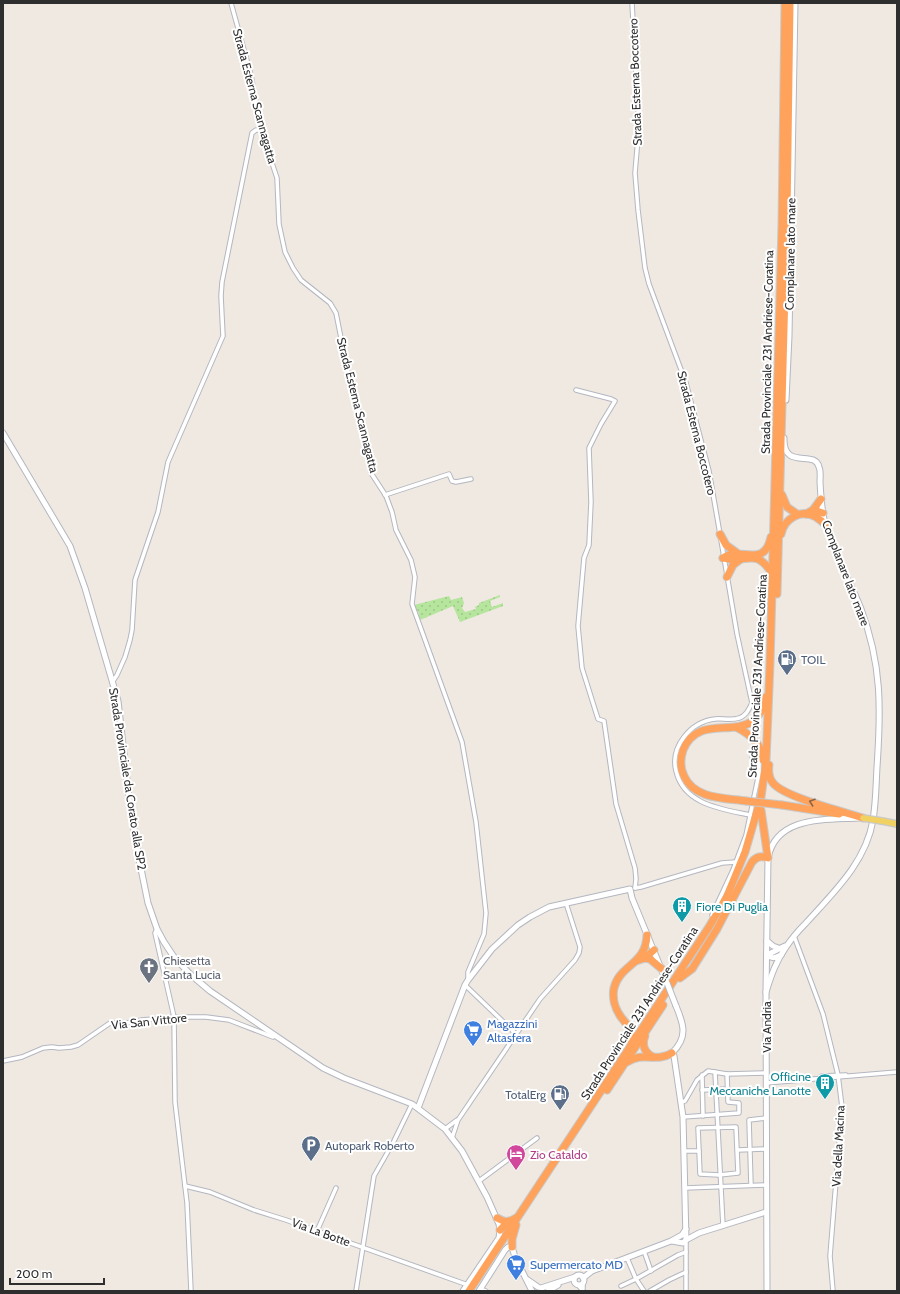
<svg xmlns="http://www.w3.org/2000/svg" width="900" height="1294" font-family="Cabin,sans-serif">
<defs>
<pattern id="grass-dots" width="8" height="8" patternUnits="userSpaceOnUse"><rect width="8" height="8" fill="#b6e59e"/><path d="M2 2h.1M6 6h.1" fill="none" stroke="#9dc588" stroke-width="1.8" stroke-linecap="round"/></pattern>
</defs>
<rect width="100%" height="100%" fill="#efe9e1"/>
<polygon fill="url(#grass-dots)" points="500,595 500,597 490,601 492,607 503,603 503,606 460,622 453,606 420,620 418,616 419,615 418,611 416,610 414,605 449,596 451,600 462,597 464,603 462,608 465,612 476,609 475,607 479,605 479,603"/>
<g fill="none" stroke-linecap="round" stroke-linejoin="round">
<g stroke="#b4b7c1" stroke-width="5.5">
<g id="street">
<polyline points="231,3 251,75 261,130 277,178 279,224 285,252 293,268 301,280 330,303 336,313 347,368 362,423 371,473 386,496 392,512 396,530 411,560 415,577 412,604 462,742 476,822 486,913 484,934 468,972 468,979"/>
<polyline points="632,3 639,126 635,173 638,210 645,268 649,284 686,383 709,471 720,534"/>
<polyline points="576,390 611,399 615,401 601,424 589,448 591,502 589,545 584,558 578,626 582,668 598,719 604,721 616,804 635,868 636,879 635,888"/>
<polyline points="385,495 449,474 452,481 456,482 471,479"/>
<path d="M721,540L737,634L752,703C749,709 746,716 739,718C731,721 722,718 715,719C690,722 670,747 676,771C684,805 722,809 750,815"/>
<polyline points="113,681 117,675 125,657 130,640 132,630 135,580 158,512 168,462 223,336 221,296 222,282 252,133 256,130 261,130"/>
<polyline points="635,888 641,887 722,863 736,862"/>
<polyline points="712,915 733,870 746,835 759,773 759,763 758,758 752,758"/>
<polyline points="157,929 155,933 174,1017 175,1102 187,1203 191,1291"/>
<polyline points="794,936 823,1014 838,1075 842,1107 830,1256 833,1291"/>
<polyline points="465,985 516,1034"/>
<polyline points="3,1061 22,1057 43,1048 52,1047 59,1048 71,1047 78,1045 110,1023 127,1023 142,1020 174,1017 206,1017 229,1020 273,1037 275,1036"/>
<polyline points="715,1072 723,1226"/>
<polyline points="702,1075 703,1116"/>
<polyline points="822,1076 846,1075"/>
<polyline points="766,1083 897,1072"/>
<polyline points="702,1090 728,1089"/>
<polyline points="682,1102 685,1101 697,1080 708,1071 727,1074 766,1073"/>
<polyline points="683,1117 739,1113 739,1103 728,1102 727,1074"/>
<polygon points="736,1127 738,1173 719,1175 700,1174 698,1128"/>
<polyline points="445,1129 457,1120"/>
<polyline points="452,1138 458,1120 540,999 575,960 579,953 580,947 566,903"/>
<polyline points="738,1150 766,1149"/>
<polyline points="684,1151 699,1151"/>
<polyline points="479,1181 537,1138"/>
<polyline points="751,1185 749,1120 766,1118"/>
<polyline points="185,1186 210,1192 254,1210 286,1220 468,1285"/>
<polyline points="685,1188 766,1185"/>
<polyline points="317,1231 336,1188"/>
<polyline points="644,1251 651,1271"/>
<polyline points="627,1258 636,1279 644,1291"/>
<polyline points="578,1285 583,1291"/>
<polyline points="621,1286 636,1279 678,1255 686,1252"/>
<polyline points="480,1289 486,1291"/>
<polyline points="583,1289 583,1282"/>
<polyline points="356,1291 374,1176 394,1141 412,1104"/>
<polyline points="650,1291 669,1280 686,1272"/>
<polyline points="686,1291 686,1240"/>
</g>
</g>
<g stroke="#b4b7c1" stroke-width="7">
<g id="secondary">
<polyline points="786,400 789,336 795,3"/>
<polyline points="3,433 70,546 85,588 118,701 130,806 139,859 148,903 157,929 164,942 174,957 190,974 210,991 323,1068 344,1078 412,1104 445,1129 462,1151 487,1197 499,1224 500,1230 499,1238 463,1291"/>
<polyline points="767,941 773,946 781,949"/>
<polyline points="767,955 785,946"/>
<path d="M767,955C772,959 775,958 781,955"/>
<path d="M766,992C771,976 776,961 786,947C792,938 799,930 806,923C834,892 866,862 873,820C876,802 876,784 877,767C881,709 882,665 861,609C850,581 835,555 826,526C821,512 821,497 820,482C820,477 821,471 819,467C815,449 783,471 784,438"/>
<path d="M676,1006C684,1025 688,1037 672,1053L674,1056L683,1117L686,1240"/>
<polyline points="418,1108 465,985 468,980 492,949 518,925 530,917 549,907 630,889 632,898 667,983"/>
<polyline points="672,1241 683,1243 686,1240 699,1233 766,1212"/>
<polyline points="512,1247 515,1257 532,1291"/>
<circle cx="579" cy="1280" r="5"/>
<polyline points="583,1278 592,1271 671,1241 682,1235 686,1229"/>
<polyline points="528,1280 538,1287"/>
<polyline points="541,1288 575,1277"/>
<polyline points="479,1291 505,1250 508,1247 512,1247"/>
<polyline points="548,1291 558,1285"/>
<path d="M767,1291L766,992L768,858C776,816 824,820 858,818"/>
</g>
</g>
<g stroke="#c9c9c9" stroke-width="8">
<polyline id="primary" points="882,821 897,824"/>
</g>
<g stroke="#c9c9c9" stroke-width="9">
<g id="highway">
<polyline points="782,495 787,507 797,514"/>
<polyline points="813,510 823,513"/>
<polyline points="806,514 813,510 821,499"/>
<polyline points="720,534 726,545 737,553"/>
<path d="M781,534C784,519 801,508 816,517C819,519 823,522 826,525"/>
<path d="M723,558C740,545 764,570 771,537"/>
<path d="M723,558C747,565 755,545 773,575"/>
<polyline points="727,577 733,565 741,559"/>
<polyline points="777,594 787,215 790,3"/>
<path d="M736,727C750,734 762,744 763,760"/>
<path d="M769,765C768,772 769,778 773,783C784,797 844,812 863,818"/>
<path d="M746,801C724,798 694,799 684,776C680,768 680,759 683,750C697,716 731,736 753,721C761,715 764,707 766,697"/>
<polyline points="782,805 839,814"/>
<polyline points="645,958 650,959 662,969"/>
<polyline points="636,961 645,958 654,950"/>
<path d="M680,978L692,969L717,929L752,862C757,856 761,856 768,858L761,810"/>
<path d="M645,1036C641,1045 645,1053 653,1057"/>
<path d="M631,1045C631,1040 632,1034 630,1030C628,1025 624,1021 621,1017C615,1009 612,998 614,988C620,964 646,965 647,935"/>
<path d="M627,1062C644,1051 656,1063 672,1053"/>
<polyline points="607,1090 663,1005"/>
<path d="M497,1218C504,1222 508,1223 516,1218"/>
<polyline points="500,1230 508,1222"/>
<polyline points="512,1247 512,1239 516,1225"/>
<polyline points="469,1291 709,927 727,896 745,852 761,797 766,761 770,663 782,225 785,3"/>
</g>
</g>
<use href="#street" stroke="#fff" stroke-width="3.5"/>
<use href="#secondary" stroke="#fff" stroke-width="5"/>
<use href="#primary" stroke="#f2d163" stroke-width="5.5"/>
<use href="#highway" stroke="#ffa35c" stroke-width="7"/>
<g stroke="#b4b7c1" stroke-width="7" stroke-linecap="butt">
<polyline id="secondary-bridge" points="667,983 676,1006"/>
</g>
<g stroke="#c9c9c9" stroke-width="8" stroke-linecap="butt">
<polyline id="primary-bridge" points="863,818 882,821"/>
</g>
<g stroke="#c9c9c9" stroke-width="9" stroke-linecap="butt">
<polyline id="highway-bridge" points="746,801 782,805"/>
</g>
<use href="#secondary-bridge" stroke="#fff" stroke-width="5"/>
<use href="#primary-bridge" stroke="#f2d163" stroke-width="5.5"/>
<use href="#highway-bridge" stroke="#ffa35c" stroke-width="7"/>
</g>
<defs><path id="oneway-chevron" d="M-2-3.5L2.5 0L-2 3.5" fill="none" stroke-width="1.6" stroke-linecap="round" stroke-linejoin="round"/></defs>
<use stroke="#8c6343" href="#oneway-chevron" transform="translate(812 802) rotate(-161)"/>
<defs>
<g id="fuel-pin" transform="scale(1)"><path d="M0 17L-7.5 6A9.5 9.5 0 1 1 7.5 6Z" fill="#5c6f8a" stroke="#fff"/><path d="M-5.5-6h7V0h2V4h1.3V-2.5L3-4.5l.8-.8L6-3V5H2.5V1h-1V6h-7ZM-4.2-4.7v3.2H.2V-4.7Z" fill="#fff"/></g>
<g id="building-pin" transform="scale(1)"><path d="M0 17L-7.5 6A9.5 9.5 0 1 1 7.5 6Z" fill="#0f9aa8" stroke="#fff"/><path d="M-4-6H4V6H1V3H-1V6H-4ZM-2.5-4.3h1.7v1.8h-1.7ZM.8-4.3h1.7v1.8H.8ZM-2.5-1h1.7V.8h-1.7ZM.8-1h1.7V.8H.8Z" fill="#fff"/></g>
<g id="church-pin" transform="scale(1)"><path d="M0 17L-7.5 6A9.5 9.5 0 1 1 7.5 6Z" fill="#6b7280" stroke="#fff"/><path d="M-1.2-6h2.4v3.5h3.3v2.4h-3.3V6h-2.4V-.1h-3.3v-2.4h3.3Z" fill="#fff"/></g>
<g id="supermarket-pin" transform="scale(1)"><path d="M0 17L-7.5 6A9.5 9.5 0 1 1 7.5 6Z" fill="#3f7fe0" stroke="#fff"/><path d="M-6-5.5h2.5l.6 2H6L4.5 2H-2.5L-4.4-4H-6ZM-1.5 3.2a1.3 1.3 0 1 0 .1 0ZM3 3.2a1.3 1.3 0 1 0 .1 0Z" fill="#fff"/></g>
<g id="parking-pin" transform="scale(1)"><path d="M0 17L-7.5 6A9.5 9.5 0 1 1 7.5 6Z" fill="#5c6f8a" stroke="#fff"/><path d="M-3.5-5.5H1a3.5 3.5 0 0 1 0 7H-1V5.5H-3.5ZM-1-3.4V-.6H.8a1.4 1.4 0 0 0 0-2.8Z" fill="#fff"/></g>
<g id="hotel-pin" transform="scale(1)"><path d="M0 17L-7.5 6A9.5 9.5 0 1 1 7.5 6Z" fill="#d1479c" stroke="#fff"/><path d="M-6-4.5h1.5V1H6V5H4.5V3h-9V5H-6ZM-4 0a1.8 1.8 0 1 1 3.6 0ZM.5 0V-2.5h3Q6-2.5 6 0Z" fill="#fff"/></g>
</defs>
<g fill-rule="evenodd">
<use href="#fuel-pin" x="787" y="659"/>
<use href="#building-pin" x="682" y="906"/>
<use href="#church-pin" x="149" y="967"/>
<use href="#supermarket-pin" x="473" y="1030"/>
<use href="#building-pin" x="825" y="1083"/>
<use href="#fuel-pin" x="560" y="1094"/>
<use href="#parking-pin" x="311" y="1145"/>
<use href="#hotel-pin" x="516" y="1154"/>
<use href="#supermarket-pin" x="516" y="1264"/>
</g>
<g text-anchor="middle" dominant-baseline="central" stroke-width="4" stroke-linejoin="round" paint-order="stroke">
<g font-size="12" fill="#2e2e2e" stroke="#fff">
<text transform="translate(635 82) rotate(-92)">Strada Esterna Boccotero</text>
<text transform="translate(255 96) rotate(75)">Strada Esterna Scannagatta</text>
<text transform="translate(790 254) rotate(-89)">Complanare lato mare</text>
<text transform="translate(767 352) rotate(-89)">Strada Provinciale 231 Andriese-Coratina</text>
<text transform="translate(358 405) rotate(76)">Strada Esterna Scannagatta</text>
<text transform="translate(697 433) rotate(76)">Strada Esterna Boccotero</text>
<text transform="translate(846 573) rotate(69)">Complanare lato mare</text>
<text transform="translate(757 676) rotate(-87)">Strada Provinciale 231 Andriese-Coratina</text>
<text transform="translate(128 779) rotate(81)">Strada Provinciale da Corato alla SP2</text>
<text transform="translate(639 1013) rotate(-57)">Strada Provinciale 231 Andriese-Coratina</text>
<text transform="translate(149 1021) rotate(-6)">Via San Vittore</text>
<text transform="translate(766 1027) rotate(-90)">Via Andria</text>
<text transform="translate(838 1146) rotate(-87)">Via della Macina</text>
<text transform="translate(321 1232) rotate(20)">Via La Botte</text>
</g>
<g font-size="12" fill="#4e5e75" stroke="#fff" text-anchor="start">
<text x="801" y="659">TOIL</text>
<text x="546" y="1094" text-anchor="end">TotalErg</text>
<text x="325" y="1145">Autopark Roberto</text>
</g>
<g font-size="12" fill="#0d838f" stroke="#fff" text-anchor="start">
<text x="696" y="906">Fiore Di Puglia</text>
<text x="811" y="1076" text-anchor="end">Officine<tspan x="811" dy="14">Meccaniche Lanotte</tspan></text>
</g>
<g font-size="12" fill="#5b616d" stroke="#fff" text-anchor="start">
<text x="163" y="960">Chiesetta<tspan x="163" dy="14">Santa Lucia</tspan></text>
</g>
<g font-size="12" fill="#366cbe" stroke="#fff" text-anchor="start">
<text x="487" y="1023">Magazzini<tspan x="487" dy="14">Altasfera</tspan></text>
<text x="530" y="1264">Supermercato MD</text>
</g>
<g font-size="12" fill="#b23c85" stroke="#fff" text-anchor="start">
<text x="530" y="1154">Zio Cataldo</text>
</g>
</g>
<rect width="900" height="1294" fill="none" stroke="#2e2e2e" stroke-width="8"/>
<path d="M10 1278v6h94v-6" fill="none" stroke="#2e2e2e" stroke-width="2"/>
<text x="16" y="1278" font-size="12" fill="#2e2e2e" stroke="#ffffff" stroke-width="3" paint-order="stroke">200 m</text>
</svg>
